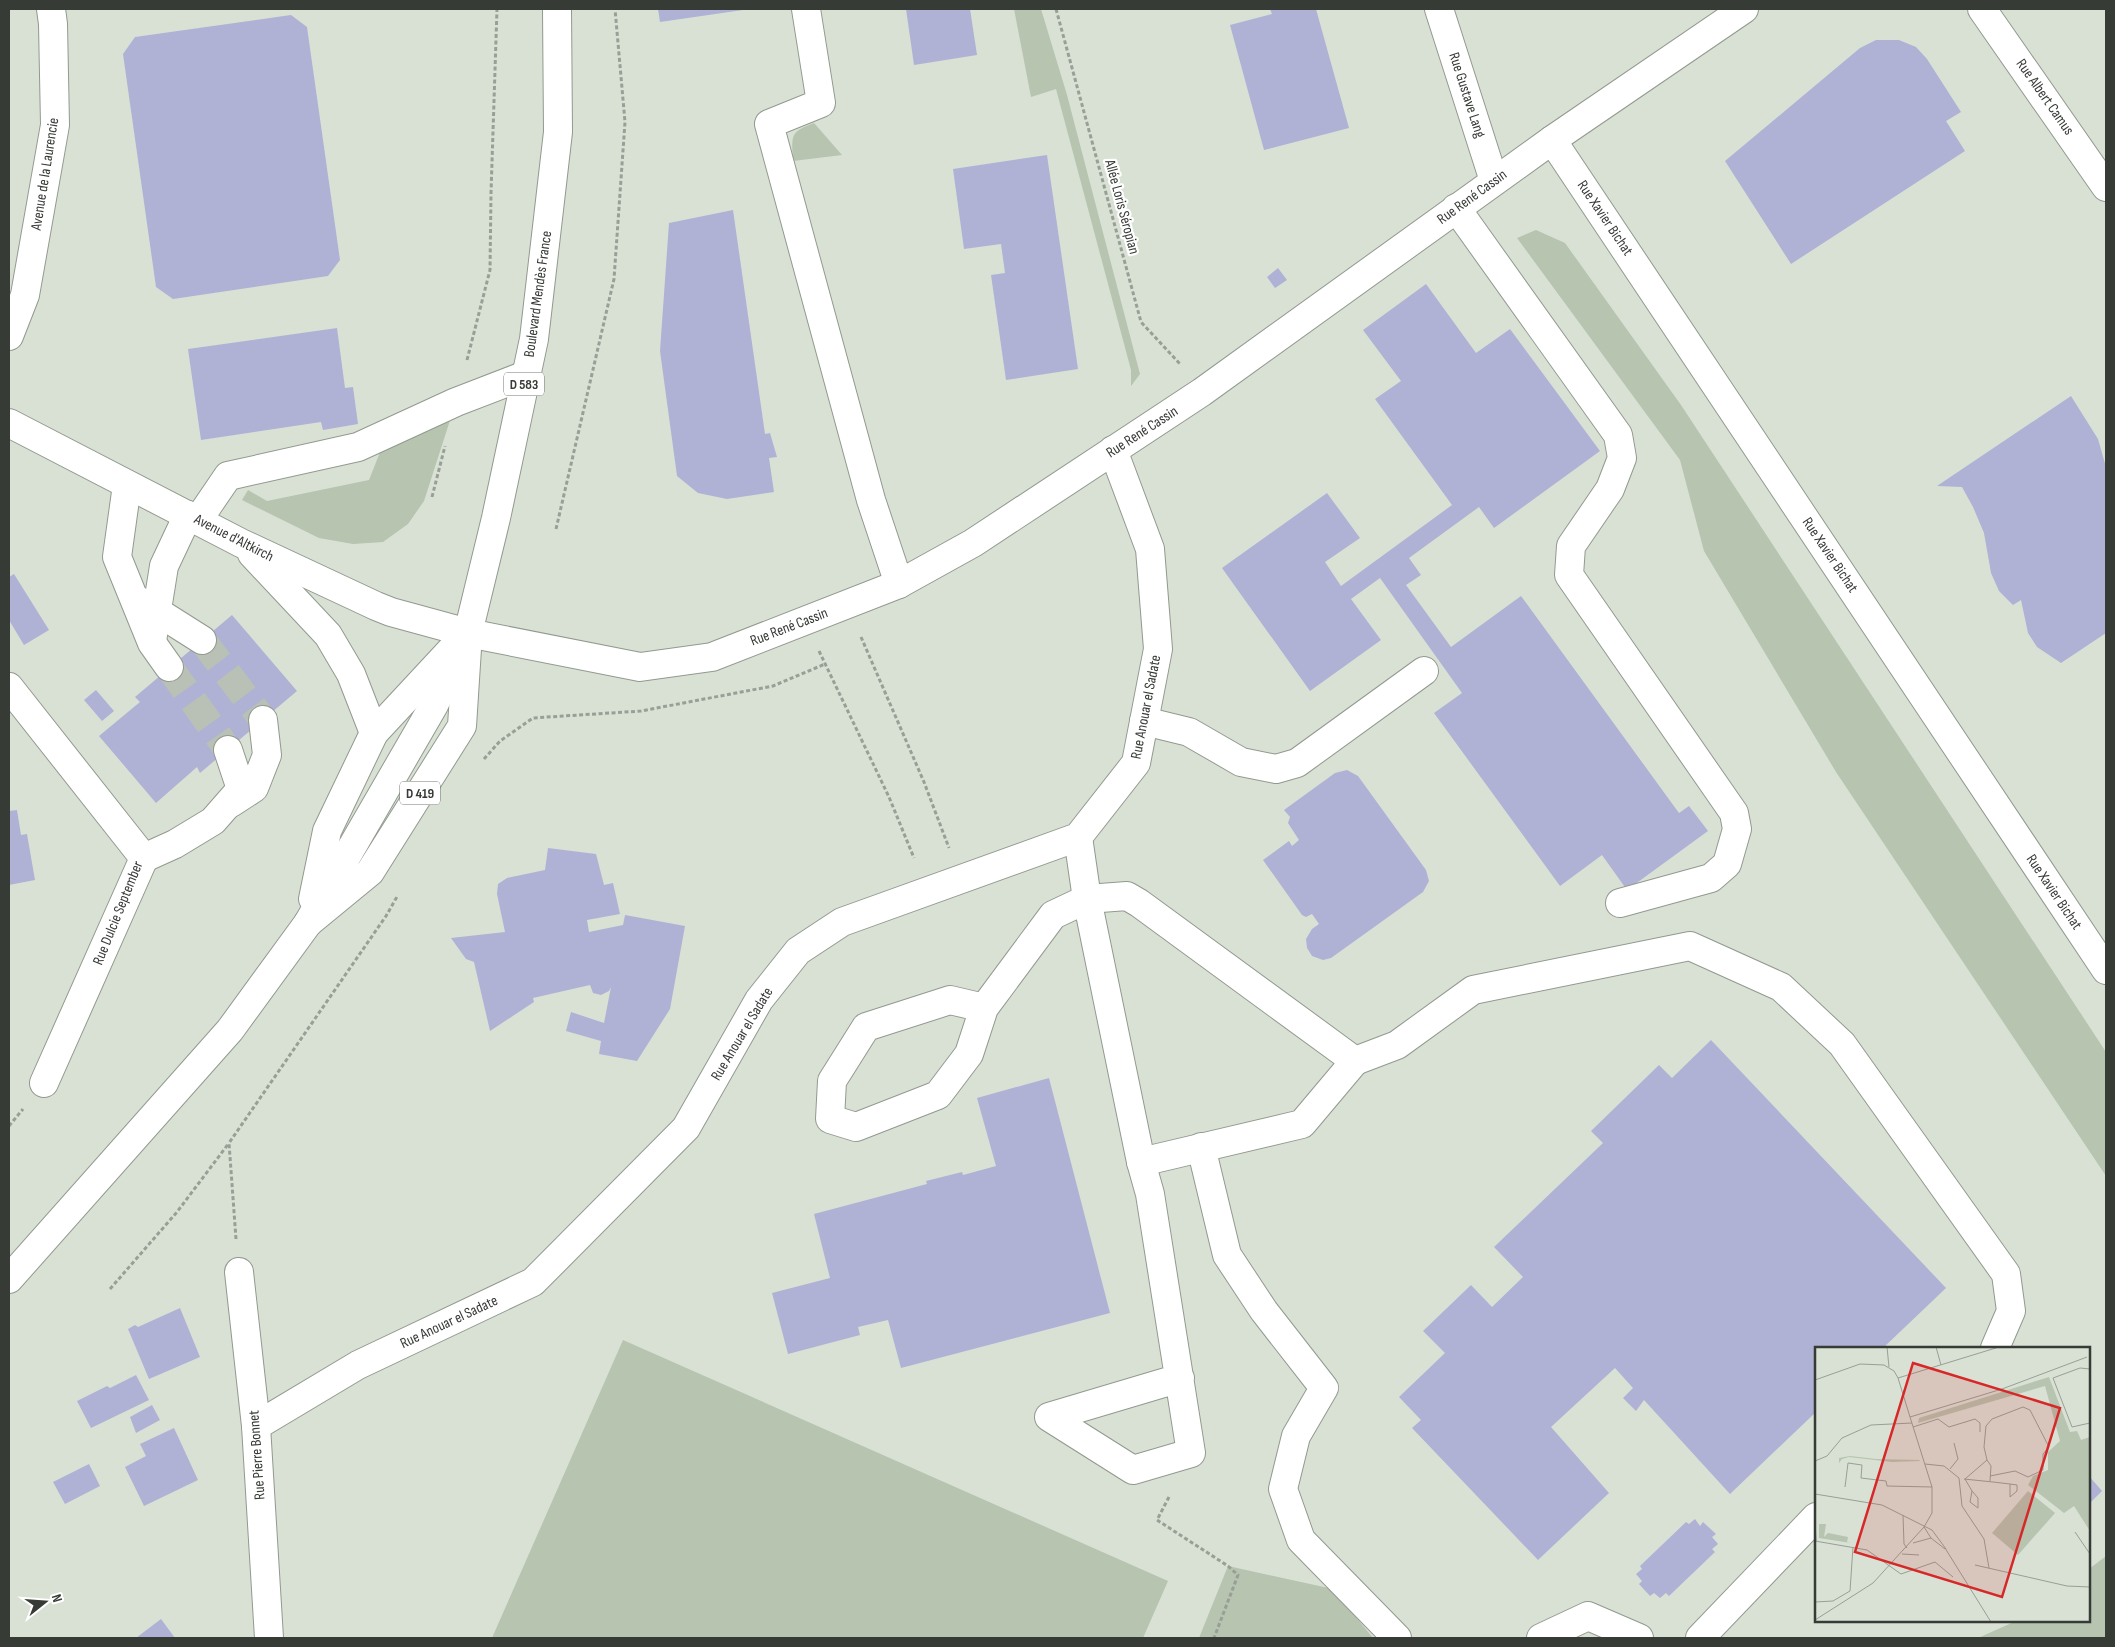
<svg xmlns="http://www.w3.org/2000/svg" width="2115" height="1647" font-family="'Sofia Sans Condensed',sans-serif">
<rect width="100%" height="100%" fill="#d9e1d5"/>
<g fill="#b6c4b0">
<polygon points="1014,9 1041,9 1067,95 1140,374 1131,386 1131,370 1056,89 1031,97"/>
<path d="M814,123L842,155L793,161C792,136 789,132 814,123Z"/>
<polygon points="1536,230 1565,243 1681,405 2106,1052 2106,1176 1836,772 1704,551 1680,460 1517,238"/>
<polygon points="453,411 424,501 408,524 383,542 353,544 319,538 242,500 248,490 267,501 369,480 384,442"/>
<polygon points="623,1340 1168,1581 1143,1638 492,1638"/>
<polygon points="2106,1556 2106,1638 1978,1638 2016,1621 2089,1621 2089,1569"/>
<polygon points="1228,1566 1333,1589 1373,1638 1199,1638"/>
</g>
<g fill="#afb2d5">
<polygon points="658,9 743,9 743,10 660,22"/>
<polygon points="906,9 970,9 977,55 914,65"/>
<polygon points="1270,9 1316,9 1349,128 1264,150 1230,25 1272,14"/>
<polygon points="291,15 307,27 340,260 328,276 173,299 156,287 123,54 135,37"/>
<polygon points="1876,40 1899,40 1916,47 1927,59 1961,112 1946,121 1965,151 1791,264 1725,161 1860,48"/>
<polygon points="1047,155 1078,369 1006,380 991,275 1005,273 1001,244 964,249 953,169"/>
<polygon points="733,210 765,434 770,433 777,457 769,458 774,492 727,499 698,493 677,476 660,351 669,223"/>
<polygon points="1278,268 1287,280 1275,288 1267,277"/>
<polygon points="1426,284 1476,353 1510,329 1600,451 1494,528 1479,507 1409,558 1421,575 1406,585 1451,647 1521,596 1679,813 1689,806 1708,831 1627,890 1602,855 1560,886 1434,713 1462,693 1380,578 1351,599 1381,640 1310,691 1222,568 1327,493 1360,538 1325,562 1341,586 1452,505 1375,399 1401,381 1363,330"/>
<polygon points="337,328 345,388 353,387 358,424 323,430 321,422 201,440 188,349"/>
<polygon points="2071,396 2098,439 2106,467 2106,633 2061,663 2037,647 2028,633 2021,600 2013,605 1999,591 1991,573 1984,533 1973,507 1962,487 1937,486"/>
<polygon points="14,574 49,630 24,645 9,620 9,577"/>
<polygon points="232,615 297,691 200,773 197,767 156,803 99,736 140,702 135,697"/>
<polygon points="96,690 114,711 102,721 84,700"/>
<polygon points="1347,770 1358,776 1426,870 1429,881 1423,892 1331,958 1323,960 1312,956 1307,948 1306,939 1312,929 1319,924 1312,914 1306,917 1302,915 1263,860 1289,841 1292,846 1299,840 1288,823 1290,817 1284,810 1335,773"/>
<polygon points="17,810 21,835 27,834 35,880 9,885 9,811"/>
<polygon points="548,848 596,854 604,885 613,883 620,914 587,920 589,932 623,925 625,915 685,926 670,1009 637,1061 599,1054 601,1041 566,1031 571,1012 604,1023 611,987 609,991 601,995 593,993 590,985 533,998 534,1002 490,1031 474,962 466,959 451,938 505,932 497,894 498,884 507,878 545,870"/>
<polygon points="1711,1040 1946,1288 1883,1348 1816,1348 1816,1412 1730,1494 1644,1400 1636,1411 1623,1398 1633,1388 1615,1368 1551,1427 1609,1493 1538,1560 1412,1428 1421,1420 1399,1397 1445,1353 1423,1331 1471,1285 1492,1307 1523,1277 1494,1247 1603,1143 1591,1131 1659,1065 1672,1078"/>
<polygon points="1049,1078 1110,1313 901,1368 888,1320 858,1327 860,1335 788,1354 772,1293 830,1278 814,1214 927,1184 926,1181 962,1172 963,1175 996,1166 977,1098"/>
<polygon points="180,1308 200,1357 149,1379 128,1329 135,1325 138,1327"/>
<polygon points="136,1375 149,1400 91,1428 77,1401 107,1386 110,1388"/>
<polygon points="152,1405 160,1420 136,1433 130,1417"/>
<polygon points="174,1428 198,1480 144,1506 125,1467 146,1456 140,1444"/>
<polygon points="89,1464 100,1486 65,1504 53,1482"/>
<polygon points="2089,1476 2102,1491 2089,1504"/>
<polygon points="1695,1519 1700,1526 1703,1522 1716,1534 1712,1537 1718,1544 1712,1549 1715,1552 1669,1596 1666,1593 1660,1598 1654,1593 1650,1596 1639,1584 1642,1581 1636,1574 1642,1569 1640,1566 1686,1522 1689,1524"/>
<polygon points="161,1619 175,1638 136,1638"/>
</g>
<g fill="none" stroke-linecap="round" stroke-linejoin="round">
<g stroke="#b9c0b5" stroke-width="28" stroke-dasharray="28 14" stroke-linecap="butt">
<polyline points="202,640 263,720"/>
<polyline points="169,667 228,750"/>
</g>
<g stroke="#929a8f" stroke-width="30">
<g id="minor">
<polyline points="806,9 821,103 769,124 871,500 899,584"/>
<polyline points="1439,9 1494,181"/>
<polyline points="1982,9 2106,187"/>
<polyline points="1552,140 1744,9"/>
<polyline points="1456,208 1618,435 1622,458 1610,489 1571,546 1569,575 1734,813 1737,829 1727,864 1711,878 1620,903"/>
<polyline points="9,336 25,295 55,125 53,24 51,9"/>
<polyline points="9,423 241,543 376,606 391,612 468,633"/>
<polyline points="127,485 117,557 152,643 169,667"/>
<polyline points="198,520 228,476 358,447 456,402 526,375"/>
<polyline points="252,554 328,635 351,674 374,733"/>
<polyline points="142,602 202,640"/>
<polyline points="152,641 164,566 188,515"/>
<polyline points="9,687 144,858 44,1083"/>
<polyline points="1144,721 1189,732 1241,762 1276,769 1297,763 1424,671"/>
<polyline points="231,803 254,788 267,755 263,720"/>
<polyline points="1078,837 1087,899 1141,1162 1150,1194 1191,1453 1133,1470 1049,1417 1180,1378"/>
<polyline points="144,858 175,844 213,821 241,789 228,750"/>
<polyline points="984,1008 969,1054 938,1095 856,1127 830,1119 832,1081 866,1027 950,1000 984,1008 1053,915 1087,899 1127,896 1139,903 1355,1061 1302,1124 1141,1162"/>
<polyline points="1355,1061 1397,1045 1473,990 1690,946 1781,987 1842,1044 2006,1274 2011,1311 1995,1348"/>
<polyline points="1201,1147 1227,1255 1264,1311 1324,1388 1296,1436 1283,1489 1301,1540 1397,1638"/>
<polyline points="239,1272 256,1426 269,1638"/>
<polyline points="256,1426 358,1365 533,1282 686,1128 759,1000 798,951 842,922 1078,837 1136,763 1158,649 1150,549 1113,450"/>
<polyline points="1541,1638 1588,1616 1639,1638"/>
<polyline points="1700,1638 1816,1517"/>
</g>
</g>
<g stroke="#929a8f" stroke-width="30">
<g id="major">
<polyline points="468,633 640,667 712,657 899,584 973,543 1202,392 1552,140 2106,970"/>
<polyline points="313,899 327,831 374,733 453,648"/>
<polyline points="308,923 370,872 462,726 468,633 496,518 534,339 558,132 557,9"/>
<polyline points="9,1279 230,1030 308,923 434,705 462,645"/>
</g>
</g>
<g stroke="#999f96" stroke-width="3" stroke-dasharray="4 2.5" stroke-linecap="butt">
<polyline points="1056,9 1141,322 1180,364"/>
<polyline points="467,360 490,270 491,193 497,9"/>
<polyline points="432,497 445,446"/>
<polyline points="556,529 614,279 625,122 615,9"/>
<polyline points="861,637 924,782 949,848"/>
<polyline points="819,651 889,797 914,858"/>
<polyline points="484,759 500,741 533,718 641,711 773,686 825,664"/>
<polyline points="9,1126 23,1109"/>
<polyline points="236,1239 229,1143 386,916 398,895"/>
<polyline points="110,1289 177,1212 229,1143"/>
<polyline points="1169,1497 1157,1520 1228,1566 1238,1575 1214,1638"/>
</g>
<use href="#minor" stroke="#fff" stroke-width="28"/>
<use href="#major" stroke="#fff" stroke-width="28"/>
</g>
<g text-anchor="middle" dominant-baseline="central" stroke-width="4.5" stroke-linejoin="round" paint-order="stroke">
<g fill="#fff" stroke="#737672" stroke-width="1">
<rect x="504" y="372.5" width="40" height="23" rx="4"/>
<rect x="400" y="781.5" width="40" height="23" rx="4"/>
</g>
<g font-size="14" font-weight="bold" fill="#373b36">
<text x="524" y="384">D 583</text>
<text x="420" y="793">D 419</text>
</g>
<g font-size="15" fill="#373b36" stroke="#fff">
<text transform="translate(1467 95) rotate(72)">Rue Gustave Lang</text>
<text transform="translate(2045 97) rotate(55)">Rue Albert Camus</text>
<text transform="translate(45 174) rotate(-81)">Avenue de la Laurencie</text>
<text transform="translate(1472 197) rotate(-36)">Rue René Cassin</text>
<text transform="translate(1122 207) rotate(75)">Allée Loris Séropian</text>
<text transform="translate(1605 218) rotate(56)">Rue Xavier Bichat</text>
<text transform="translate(538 294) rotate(-82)">Boulevard Mendès France</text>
<text transform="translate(1142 432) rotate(-33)">Rue René Cassin</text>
<text transform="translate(234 538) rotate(27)">Avenue d'Altkirch</text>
<text transform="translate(1830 555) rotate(56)">Rue Xavier Bichat</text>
<text transform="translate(789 627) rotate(-21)">Rue René Cassin</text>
<text transform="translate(1146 707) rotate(-79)">Rue Anouar el Sadate</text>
<text transform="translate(2054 892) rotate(56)">Rue Xavier Bichat</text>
<text transform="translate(118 913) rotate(-68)">Rue Dulcie September</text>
<text transform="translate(742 1034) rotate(-59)">Rue Anouar el Sadate</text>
<text transform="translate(449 1322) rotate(-25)">Rue Anouar el Sadate</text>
<text transform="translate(257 1455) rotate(-94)">Rue Pierre Bonnet</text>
</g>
</g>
<g transform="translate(1815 1347)">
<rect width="275" height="275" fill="#d9e1d5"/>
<path d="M234,30L255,85L262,84L266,93L275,90V184L259,159L249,166L213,138L218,129L233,123V105L245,94L230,39L103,76L104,71ZM35,109L61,112L104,113L105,114L77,115L34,110L27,112L24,116V111ZM213,144L240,166L203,208L177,186ZM4,177H11L9,190L13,186L33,190L32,195L36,196L4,191Z" fill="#b6c4b0"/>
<path fill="none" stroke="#989f95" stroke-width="1" d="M72,0L74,20M121,0L126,18M275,22L265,21L238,31L257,80L275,76M83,31L184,0M0,33L45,17L69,18L79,24L83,31L95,70M98,80L123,72L134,80L160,72L165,76V85M172,113L169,100L171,79L177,72L208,60L215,63L234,100L228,107V123L213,130L200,124L175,129M0,114L12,109L27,91L56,78L97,76M110,117L129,119L144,131L147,159L169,192L174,221M135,122L143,112L139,96M149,132L178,135L195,137L202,138V144L195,150V137M30,140L33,116L47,118L46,131L71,134L72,139L117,140M157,144L163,151V161L155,155L157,144L150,132L172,113L176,119L175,134M0,147L67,158L117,183L131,202M88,168L89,197L92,201M0,173L1,194M109,180L117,166V140L95,70L187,42L272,10M109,180L116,191L130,202M260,185L275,207M0,194L52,203L86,227L120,215L138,230M98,196L116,191M130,201L176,275M87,207L104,208M160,218L252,239L275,240M0,255L18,254L35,244L38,200M0,273L58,236L109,180"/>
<path fill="#d62828" fill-opacity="0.15" stroke="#d62828" stroke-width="2.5" d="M98,16L245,61L187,250L40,205Z"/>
<rect width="275" height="275" fill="none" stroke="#373b36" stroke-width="2.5"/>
</g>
<rect width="2115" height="1647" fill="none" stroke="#373b36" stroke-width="20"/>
<g transform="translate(45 1602) rotate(73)" stroke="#ffffff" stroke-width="4" paint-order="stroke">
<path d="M0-4L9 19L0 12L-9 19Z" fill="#373b36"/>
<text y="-8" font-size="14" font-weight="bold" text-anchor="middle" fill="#373b36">N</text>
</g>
</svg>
